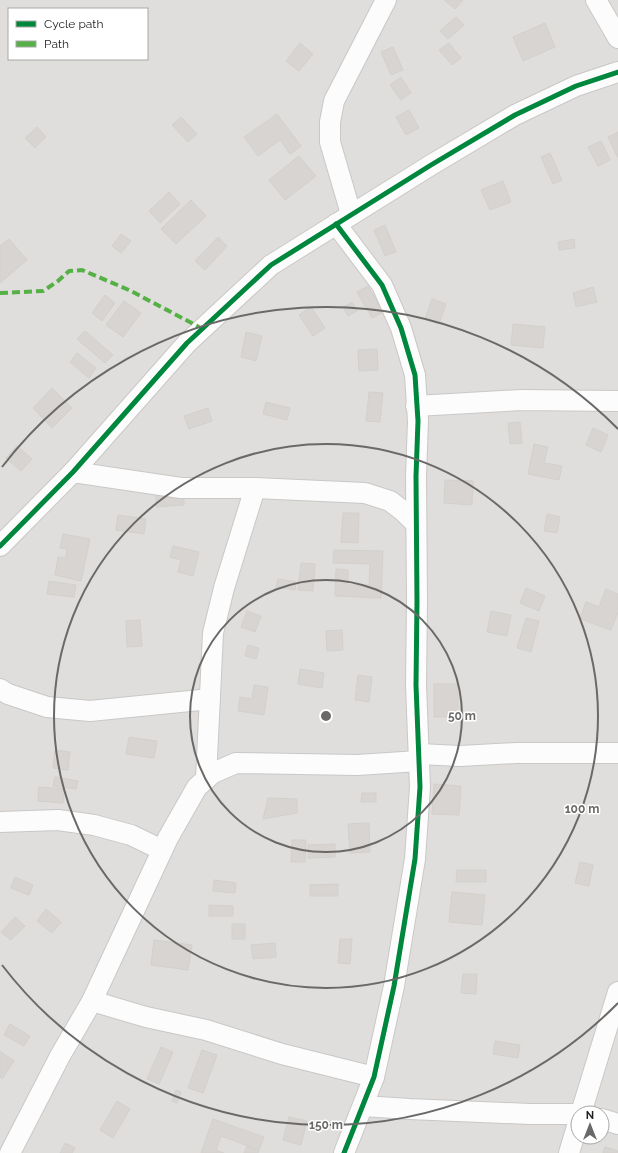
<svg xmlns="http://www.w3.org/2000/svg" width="618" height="1153" font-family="Raleway,sans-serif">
<rect width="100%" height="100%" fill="#f0eeeb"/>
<path fill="#dfdedc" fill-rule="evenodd" d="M0,0H618V1153H0ZM9,9H147V59H9ZM578,1113H602V1137H578Z"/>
<g fill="#d7d4d2" stroke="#d3d0cc">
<polygon points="444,0 463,0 455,9"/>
<polygon points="456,17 464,25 448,39 440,31"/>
<polygon points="545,23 555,47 523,61 513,37"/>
<polygon points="300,43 313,54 299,71 286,61"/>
<polygon points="449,43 461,58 452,65 439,50"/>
<polygon points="393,47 403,70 391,75 381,52"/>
<polygon points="401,77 411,93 401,100 390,85"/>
<polygon points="409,110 419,128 406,135 396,117"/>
<polygon points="277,114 301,146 290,154 280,140 258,156 244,137"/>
<polygon points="181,117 197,134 188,142 172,125"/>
<polygon points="37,127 46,137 35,148 25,138"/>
<polygon points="618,132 618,158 608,137"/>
<polygon points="601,141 610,160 598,166 588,147"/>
<polygon points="550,153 562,180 553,184 541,157"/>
<polygon points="299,156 316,176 285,200 269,180"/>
<polygon points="503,181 511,202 490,210 481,190"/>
<polygon points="169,192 180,204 160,223 149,211"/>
<polygon points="191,200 206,216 176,244 161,229"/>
<polygon points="385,225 396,252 385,256 374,230"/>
<polygon points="121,234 131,241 121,253 112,246"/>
<polygon points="218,237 227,246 205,270 195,261"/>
<polygon points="9,239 27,260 0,283 0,246"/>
<polygon points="574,239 575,248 559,250 558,242"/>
<polygon points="368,286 383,312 372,318 357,292"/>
<polygon points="593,287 597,302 576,307 573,293"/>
<polygon points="105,295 115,303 102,321 92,313"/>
<polygon points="432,299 446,304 439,324 425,319"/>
<polygon points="124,301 141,313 123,337 106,325"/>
<polygon points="352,302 357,311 348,316 343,307"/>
<polygon points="311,307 325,328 313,336 299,315"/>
<polygon points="513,324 545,327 543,348 511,345"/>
<polygon points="85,331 113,355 105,363 77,339"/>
<polygon points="246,332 262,336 256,361 241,357"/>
<polygon points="377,349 378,370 359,371 358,350"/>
<polygon points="77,353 96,368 89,378 70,362"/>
<polygon points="52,388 72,408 52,428 33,408"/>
<polygon points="369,392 383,393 380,422 366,421"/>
<polygon points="266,402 290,408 287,420 263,414"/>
<polygon points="208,408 212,421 189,429 184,416"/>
<polygon points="520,422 522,443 510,444 508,423"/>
<polygon points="593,428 608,435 601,452 586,445"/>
<polygon points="534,444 548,447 544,463 562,466 559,480 528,474"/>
<polygon points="17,446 32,459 21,471 6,458"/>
<polygon points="445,480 473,481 472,505 444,503"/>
<polygon points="184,494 184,505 156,507 156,495"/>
<polygon points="343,513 359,513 358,543 341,542"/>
<polygon points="547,514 560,517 557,533 544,531"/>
<polygon points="118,515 146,519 144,534 116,530"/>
<polygon points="63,534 90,539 81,581 55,575 58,557 66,558 67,549 60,548"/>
<polygon points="173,546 199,552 193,576 178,572 181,560 170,557"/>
<polygon points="334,550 383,551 381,598 335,596 336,569 348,570 348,585 369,585 370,564 333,563"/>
<polygon points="301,563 315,564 313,591 298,590"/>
<polygon points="278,579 296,582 295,590 276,587"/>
<polygon points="49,581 76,585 74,597 47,594"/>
<polygon points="526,588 545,596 539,611 520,603"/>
<polygon points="606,589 618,594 618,612 611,630 580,619 586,602 599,607"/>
<polygon points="247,611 261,616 255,632 241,627"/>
<polygon points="491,611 511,615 507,636 487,632"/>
<polygon points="526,618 539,621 531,652 517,648"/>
<polygon points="140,620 142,646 127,647 126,621"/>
<polygon points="342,630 343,650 327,651 326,631"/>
<polygon points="248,645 259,648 256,659 245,656"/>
<polygon points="300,669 324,673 322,688 298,684"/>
<polygon points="358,675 372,677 369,702 355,700"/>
<rect x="434" y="684" width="24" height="33"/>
<polygon points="254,685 268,687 264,715 238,711 240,697 252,699"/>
<polygon points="129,737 157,741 154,758 126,754"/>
<polygon points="55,750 70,752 68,770 53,768"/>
<polygon points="55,777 78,781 76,789 53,786"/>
<polygon points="434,784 461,786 459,815 432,814"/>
<polygon points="39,787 65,789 63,803 38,801"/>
<polygon points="362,793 376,793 376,802 361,802"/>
<polygon points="268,798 297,799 297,813 263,819"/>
<polygon points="369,823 370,852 350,853 348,824"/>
<polygon points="292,840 306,840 305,862 291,862"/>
<polygon points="335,844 335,857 308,858 308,845"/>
<polygon points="580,862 593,865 589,886 575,883"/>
<polygon points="457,870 486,870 486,882 456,882"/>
<polygon points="15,877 33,885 29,895 11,888"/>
<polygon points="214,880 236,883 235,893 213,891"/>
<polygon points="338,884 338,896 310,896 310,885"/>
<polygon points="452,892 485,895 482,925 449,922"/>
<polygon points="209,905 233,906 233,916 209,916"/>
<polygon points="46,909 61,922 52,933 37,921"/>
<polygon points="15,917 25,926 11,940 1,932"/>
<rect x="232" y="924" width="13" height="15"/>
<polygon points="340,939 352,939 350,964 338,963"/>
<polygon points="154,940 192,945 188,970 151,965"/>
<polygon points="275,943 276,957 253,959 251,945"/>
<polygon points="463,974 477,974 476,994 461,993"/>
<polygon points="10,1024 30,1036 24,1046 4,1035"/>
<polygon points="495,1041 520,1045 518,1058 493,1054"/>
<polygon points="161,1047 173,1052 159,1084 147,1079"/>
<polygon points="202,1050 217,1055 203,1093 188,1088"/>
<polygon points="0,1051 14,1061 2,1079 0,1077"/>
<polygon points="176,1090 181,1092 177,1103 172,1101"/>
<polygon points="117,1101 130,1109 113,1138 100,1130"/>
<polygon points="289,1117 307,1121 301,1145 283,1140"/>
<polygon points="213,1119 264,1137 259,1150 221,1136 216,1150 224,1153 201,1153"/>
<polygon points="65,1143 75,1148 72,1153 60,1153"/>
<polygon points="247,1146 259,1151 258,1153 244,1153"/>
<polygon points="605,1147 618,1151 618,1153 603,1153"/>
</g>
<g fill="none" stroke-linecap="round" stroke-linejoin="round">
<g stroke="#c9c8c7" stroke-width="22">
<g id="minor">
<polyline points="596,0 618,38"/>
<polyline points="351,214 330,142 330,122 334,101 386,0"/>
<polyline points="336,224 382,285 401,328 415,375 418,421 416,476 417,601 416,685 420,787 415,859 394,986 374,1077 344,1153"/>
<polyline points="416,406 521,400 618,401"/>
<polyline points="73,472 181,488 255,488 365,493 390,501 403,511 416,524"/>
<polyline points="0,546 73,472 187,343 271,265 431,165 515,115 576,86 618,72"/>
<polyline points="0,689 8,694 47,707 90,711 210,699"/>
<polyline points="419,754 460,756 516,753 618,753"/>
<polyline points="206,779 213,633 224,588 255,488"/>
<polyline points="0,822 58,820 94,825 131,835 162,850"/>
<polyline points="92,1001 146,1017 206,1030 282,1054 374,1077"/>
<polyline points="363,1106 409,1109 530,1114 578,1114"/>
<polyline points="581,1113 618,992"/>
<polyline points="602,1119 618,1124"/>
<polyline points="10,1153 60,1056 92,1001 168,838 197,787 213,773 236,763 357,765 419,761"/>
<polyline points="569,1153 578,1123"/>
</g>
</g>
<use href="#minor" stroke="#fdfcfc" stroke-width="20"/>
<polyline stroke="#55b145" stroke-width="4" stroke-dasharray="8 4" stroke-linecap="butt" points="0,293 43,291 58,281 69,271 82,270 129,290 203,329"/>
<g stroke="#fff" stroke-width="8">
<g id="cycleway">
<polyline points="336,224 382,285 401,328 415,375 418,421 416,476 417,601 416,685 420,787 415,859 394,986 374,1077 344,1153"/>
<polyline points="0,546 73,472 187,343 271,265 431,165 515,115 576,86 618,72"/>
</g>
</g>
<use href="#cycleway" stroke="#00873e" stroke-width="5"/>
</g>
<g fill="none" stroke="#6a6968" stroke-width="2">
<circle cx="326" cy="716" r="136"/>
<circle cx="326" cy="716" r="272"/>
<path d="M618 1003A409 409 0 0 1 2 965M2 467A409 409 0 0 1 618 429"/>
</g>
<circle cx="326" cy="716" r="6" fill="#6a6968" stroke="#fff" stroke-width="2"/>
<g font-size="12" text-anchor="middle" font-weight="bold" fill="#6a6968" stroke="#fff" stroke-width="3" stroke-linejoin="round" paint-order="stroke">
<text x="462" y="720">50 m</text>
<text x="582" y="813">100 m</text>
<text x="326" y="1129">150 m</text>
</g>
<rect x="8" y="8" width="140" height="52" fill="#ffffff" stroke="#a7a7a7"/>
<rect x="16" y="21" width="20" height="6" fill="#00873e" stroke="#a7a7a7"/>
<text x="44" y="28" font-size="12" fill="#222222">Cycle path</text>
<rect x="16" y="41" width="20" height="6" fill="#55b145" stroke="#a7a7a7"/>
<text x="44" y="48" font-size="12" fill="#222222">Path</text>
<g transform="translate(590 1125)"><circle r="19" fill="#ffffff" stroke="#a7a7a7"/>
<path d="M0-3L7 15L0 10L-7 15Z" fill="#6a6968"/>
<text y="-6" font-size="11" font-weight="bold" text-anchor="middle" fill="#222222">N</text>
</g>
</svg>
